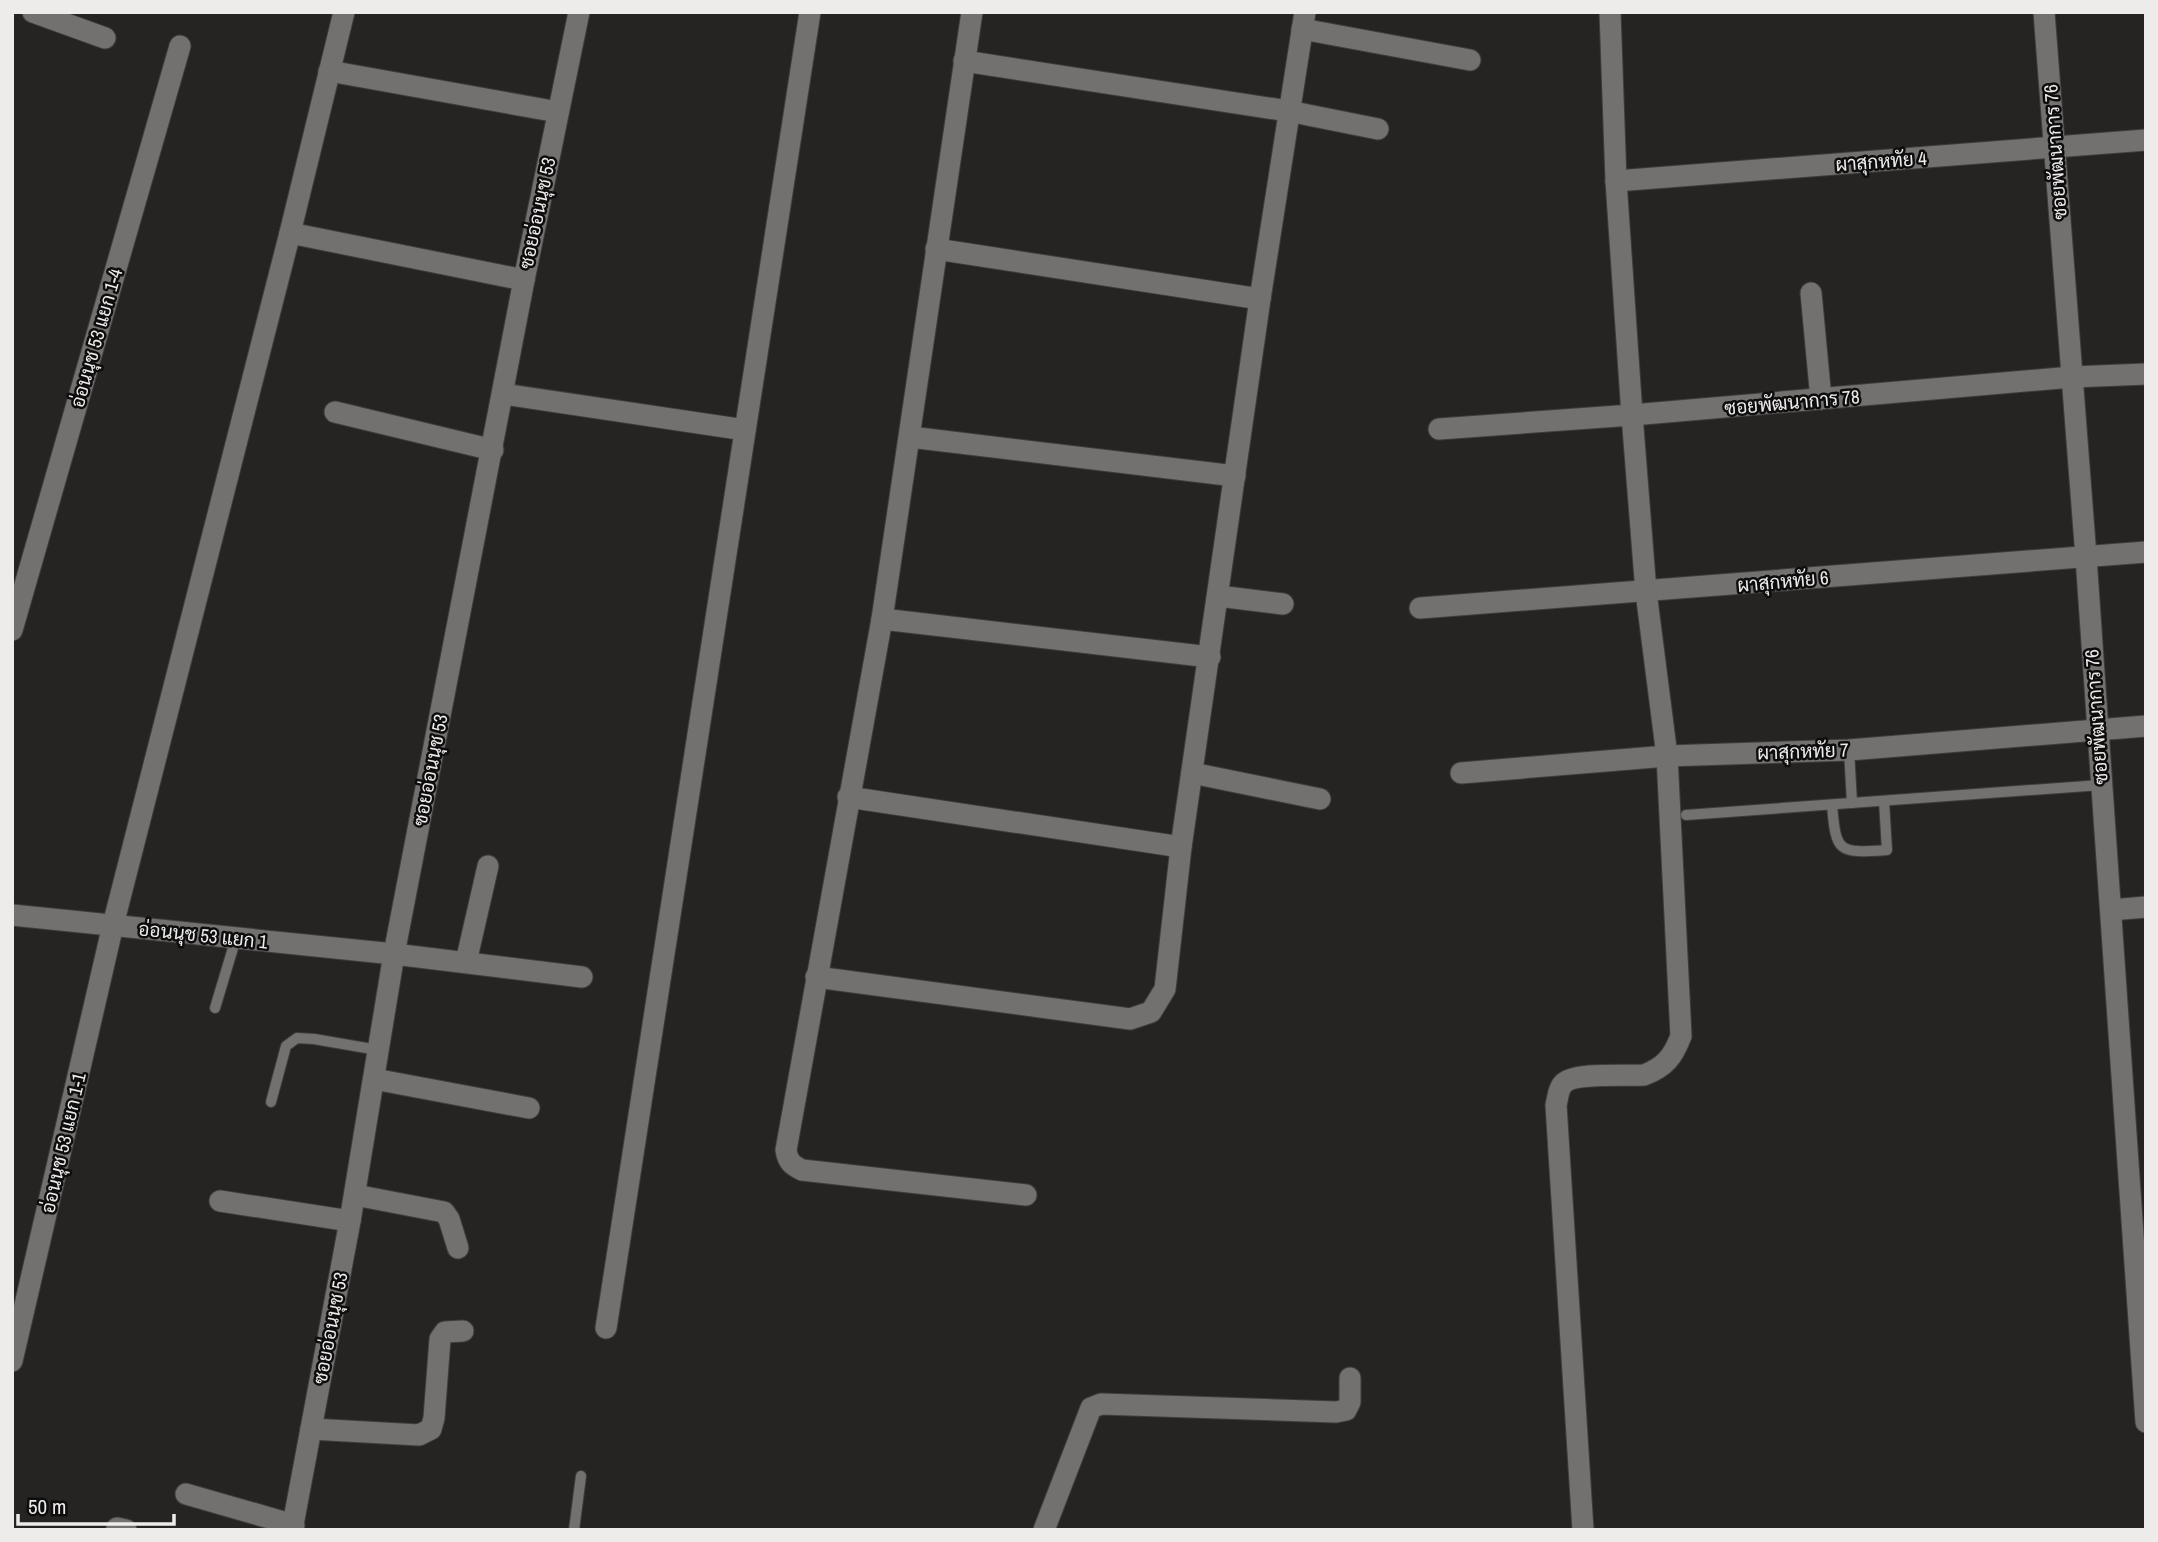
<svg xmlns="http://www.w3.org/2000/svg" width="2158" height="1542" font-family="'Archivo Narrow',Sarabun,sans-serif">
<rect width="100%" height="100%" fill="#262422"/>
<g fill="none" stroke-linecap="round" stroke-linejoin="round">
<g stroke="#403e3d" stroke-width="12">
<g id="lane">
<polyline points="1849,750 1852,803"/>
<path d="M1832,805C1836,854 1839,853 1887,850L1884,801"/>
<polyline points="1686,815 2101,785"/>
<polyline points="215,1008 236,938"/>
<polyline points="271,1102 286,1046 297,1038 314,1039 378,1050"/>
<polyline points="574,1530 581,1476"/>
</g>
</g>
<g stroke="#403e3d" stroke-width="23">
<g id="street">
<polyline points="33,12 105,38"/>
<path d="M972,12L882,619L786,1150C788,1162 792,1165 802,1170L1026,1195"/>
<polyline points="2044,12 2086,557 2146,1422"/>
<polyline points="1302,29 1470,60"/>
<polyline points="964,61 1288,111 1378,129"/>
<polyline points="329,71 558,112"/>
<polyline points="1616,181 2146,140"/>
<polyline points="290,233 524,280"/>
<polyline points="936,249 1260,299"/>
<polyline points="1811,293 1821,399"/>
<polyline points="503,394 745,430"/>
<polyline points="335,412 493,450"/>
<polyline points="1439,429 1632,415 2072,377 2146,374"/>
<polyline points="910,437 1235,476"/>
<polyline points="1218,596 1283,604"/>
<polyline points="1420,608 2146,552"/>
<polyline points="882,619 1210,657"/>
<polyline points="12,630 180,46"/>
<polyline points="1192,773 1320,799"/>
<polyline points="1461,773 1667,756 1849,750 2146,726"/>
<polyline points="848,797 1181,847"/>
<polyline points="2111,910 2146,907"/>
<polyline points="12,915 394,954 582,977"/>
<polyline points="466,962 488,866"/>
<polyline points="816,977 1130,1019 1151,1012 1165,989 1181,847 1260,299 1305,12"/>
<polyline points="374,1079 529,1108"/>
<polyline points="355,1195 444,1212 449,1219 458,1248"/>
<polyline points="220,1201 350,1221"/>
<polyline points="606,1328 810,12"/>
<polyline points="12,1361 113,925 290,233 344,12"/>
<polyline points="311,1429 419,1435 431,1429 434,1418 440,1339 445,1332 463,1331"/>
<polyline points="186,1494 294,1525"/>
<polyline points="117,1528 126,1530"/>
<polyline points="292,1530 350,1221 394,954 524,280 579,12"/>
<polyline points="1044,1530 1091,1408 1101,1404 1336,1412 1346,1410 1350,1402 1350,1378"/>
<path d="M1583,1530L1556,1105C1558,1098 1558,1089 1563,1084C1573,1072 1627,1076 1644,1075C1665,1067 1673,1057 1681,1036L1667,756L1646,592L1632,415L1616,181L1610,12"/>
</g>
</g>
<use href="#lane" stroke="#73716f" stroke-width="10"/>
<use href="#street" stroke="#73716f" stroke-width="21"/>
</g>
<g text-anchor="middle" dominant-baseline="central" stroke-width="5" stroke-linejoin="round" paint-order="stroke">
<g font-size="19" fill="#eeeceb" stroke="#0e0d0d">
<text transform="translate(2055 152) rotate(-94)">ซอยพัฒนาการ 76</text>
<text transform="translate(1881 161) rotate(-4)">ผาสุกหทัย 4</text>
<text transform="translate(537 213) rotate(-78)">ซอยอ่อนนุช 53</text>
<text transform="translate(96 338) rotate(-74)">อ่อนนุช 53 แยก 1-4</text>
<text transform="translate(1792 402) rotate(-5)">ซอยพัฒนาการ 78</text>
<text transform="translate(1783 581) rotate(-5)">ผาสุกหทัย 6</text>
<text transform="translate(2096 717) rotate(-94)">ซอยพัฒนาการ 76</text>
<text transform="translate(1803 751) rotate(-2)">ผาสุกหทัย 7</text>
<text transform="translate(430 770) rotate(-79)">ซอยอ่อนนุช 53</text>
<text transform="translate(203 935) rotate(6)">อ่อนนุช 53 แยก 1</text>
<text transform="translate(63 1143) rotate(-77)">อ่อนนุช 53 แยก 1-1</text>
<text transform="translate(330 1328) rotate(-79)">ซอยอ่อนนุช 53</text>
</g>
</g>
<rect width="2158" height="1542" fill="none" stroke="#eeeceb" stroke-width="28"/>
<path d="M18 1514v10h156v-10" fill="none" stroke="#eeeceb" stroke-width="3.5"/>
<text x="28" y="1514" font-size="21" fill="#eeeceb" stroke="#0e0d0d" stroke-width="5" paint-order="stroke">50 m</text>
</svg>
